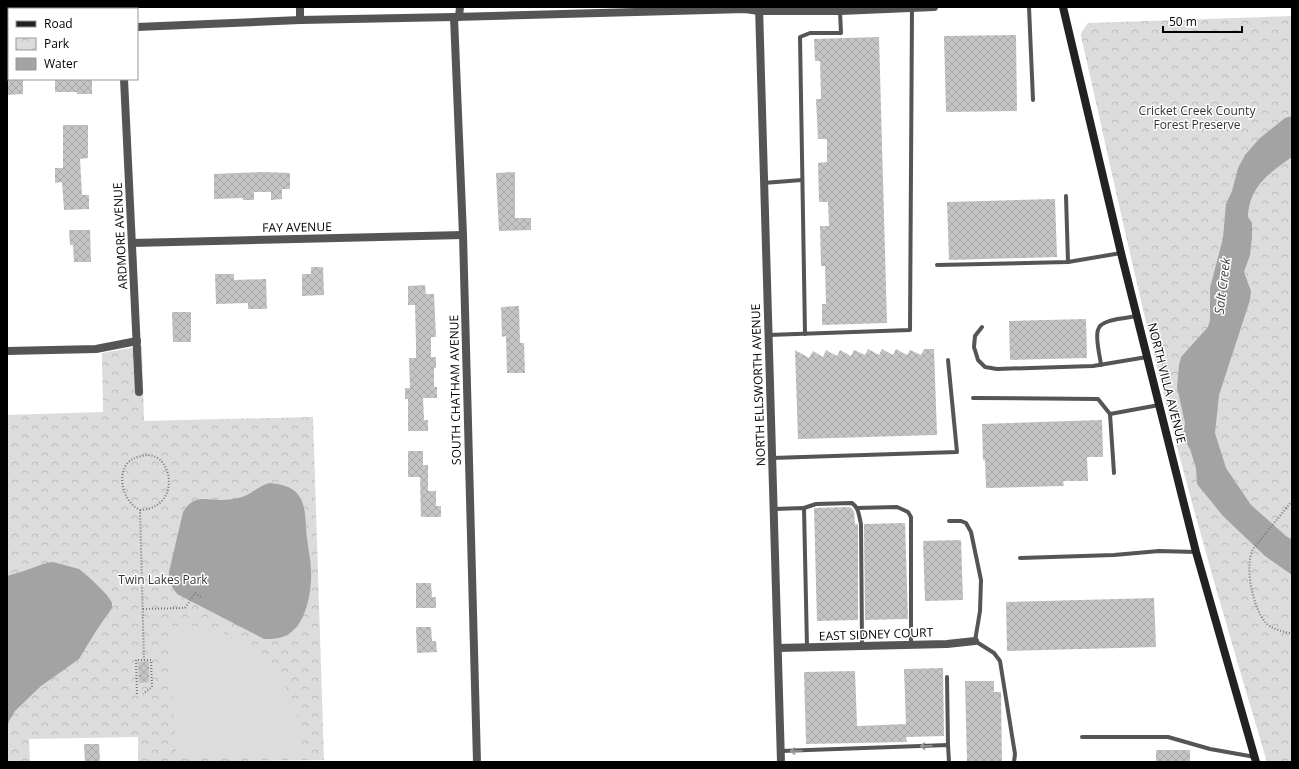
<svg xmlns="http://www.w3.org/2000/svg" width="1299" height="769" font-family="'Open Sans',sans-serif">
<defs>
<pattern id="park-crowns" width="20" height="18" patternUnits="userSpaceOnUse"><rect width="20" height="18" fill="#dcdcdc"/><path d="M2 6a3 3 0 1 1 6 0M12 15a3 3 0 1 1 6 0" fill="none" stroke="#bbb"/></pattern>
<pattern id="building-cross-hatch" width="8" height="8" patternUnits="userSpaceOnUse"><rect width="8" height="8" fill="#c4c4c4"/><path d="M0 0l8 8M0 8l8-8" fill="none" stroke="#a7a7a7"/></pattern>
</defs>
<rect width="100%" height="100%" fill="#fff"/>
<g fill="url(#park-crowns)">
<path d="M1292,16V762H1267C1237,661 1207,560 1180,458C1143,318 1113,177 1081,36V33L1088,23Z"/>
<polygon points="142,346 144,421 313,417 324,760 138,762 138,737 29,739 30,762 7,762 7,415 103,412 102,353"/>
</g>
<path fill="#dcdcdc" d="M168,626C179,626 190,625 201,627C247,635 285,669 297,714C301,726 301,740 302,753L186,759L176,753Z"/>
<g fill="#a3a3a3">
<path d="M1292,116V157C1269,173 1249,187 1248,217L1252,223V237L1250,255L1244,272L1251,291L1250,300L1219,395L1215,433L1226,468L1251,505L1286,536L1292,540V575L1265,556L1223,516L1197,484L1196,468L1190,449L1183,437L1185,423L1177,387L1179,365L1181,357L1208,327L1210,320V288L1223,238L1226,204L1232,191L1238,168L1245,155L1260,138L1285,118Z"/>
<path d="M269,483C280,484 293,486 299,496C307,507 305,525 307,538C308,549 311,560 311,571C312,592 306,627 285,636C278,639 270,639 264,639L177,594L169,582V572L183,512C194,494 205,500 222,500C227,500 233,499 238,498C250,496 258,486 269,483Z"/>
<polygon points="53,562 79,569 91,579 107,595 112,603 112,608 96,631 79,659 41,686 15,711 9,721 7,729 7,576 24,571 46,563"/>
</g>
<g fill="url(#building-cross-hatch)">
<polygon points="1016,35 1017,111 946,112 944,36"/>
<polygon points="879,37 887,323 822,325 822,304 826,304 825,266 821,266 820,226 829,226 828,202 819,202 818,163 827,162 827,139 818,139 816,99 821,99 820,61 815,61 814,39"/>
<polygon points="7,79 23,79 23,94 7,95"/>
<polygon points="55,79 92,79 92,94 77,94 77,92 55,92"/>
<polygon points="63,125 88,125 88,158 80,159 82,195 89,195 89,209 64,210 62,182 55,183 55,168 63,168"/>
<polygon points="263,172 290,173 290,189 282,189 282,199 271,200 271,192 254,192 254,200 243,200 243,198 214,199 214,174"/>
<polygon points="515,172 515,218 531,218 531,230 499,231 496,173"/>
<polygon points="1055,199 1057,257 949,260 947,202"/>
<polygon points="69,230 90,230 91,262 74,262 73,245 70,245"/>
<polygon points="311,267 323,267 324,295 302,296 302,274 311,274"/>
<polygon points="215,274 234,274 234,280 266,279 267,309 248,309 248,303 216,304"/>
<polygon points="425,285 426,294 434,294 436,337 431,337 431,357 436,357 436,368 434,368 434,387 437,387 437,398 423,398 424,420 428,420 428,431 408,431 408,399 405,399 405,388 410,388 409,358 416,358 416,343 415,305 408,305 408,286"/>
<polygon points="519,306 520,343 524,343 525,373 507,373 506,336 502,337 501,307"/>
<polygon points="172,312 191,312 191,342 173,342"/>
<polygon points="1086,319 1087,358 1010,360 1009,321"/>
<polygon points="868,349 879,355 882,349 893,355 896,349 907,355 910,350 921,355 924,349 934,349 937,435 798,439 795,350 809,358 813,351 823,357 826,350 837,356 840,350 851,356 854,350 865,355"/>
<polygon points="1102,420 1103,457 1087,457 1088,481 1063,481 1064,486 986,488 985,460 983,460 982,424"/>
<polygon points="408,451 423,451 423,465 428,465 428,491 436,491 436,506 441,506 441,517 421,517 420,477 408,477"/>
<polygon points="850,507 854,511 855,524 858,524 858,620 817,621 814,508"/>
<polygon points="905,523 908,619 865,620 864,524"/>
<polygon points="961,540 963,600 925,601 923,541"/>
<polygon points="416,583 431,583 432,597 436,597 436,608 416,608"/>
<polygon points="1154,598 1156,647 1007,651 1006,602"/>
<polygon points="416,627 431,627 432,641 436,641 437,652 417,653"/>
<polygon points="149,661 149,682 139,683 138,662"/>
<polygon points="943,668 944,736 906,737 907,742 806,744 804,672 855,671 857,726 906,724 904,669"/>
<polygon points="965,681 994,681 994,692 1001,692 1002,762 967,762"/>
<polygon points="84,744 99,744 100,762 85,762"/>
<rect x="1156" y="750" width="34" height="12"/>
</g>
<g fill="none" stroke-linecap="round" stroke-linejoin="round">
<g stroke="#777" stroke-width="2" stroke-dasharray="1 2" stroke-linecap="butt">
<path d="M1292,501L1253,549C1244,566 1253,609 1266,623C1273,630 1283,631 1292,634"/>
<path d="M140,510C184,508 172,447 142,456C135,457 130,460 126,465C117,480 125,503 140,510L144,660"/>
<polyline points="143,609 185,608 195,593 201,597"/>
<polyline points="137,694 136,660 151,660 152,687 143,694"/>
</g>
<g stroke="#555" stroke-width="4">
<polyline points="1029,7 1033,100"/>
<polyline points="763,183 802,180"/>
<polyline points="1066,196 1068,262"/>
<polyline points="937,265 1068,262 1121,253"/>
<polyline points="982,327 975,336 974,347 978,360 985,367 997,369 1093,366 1147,357"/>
<polyline points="805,334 800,37 810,33 841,33 840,11"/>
<polyline points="768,335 910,330 912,8"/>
<path d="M1101,365C1100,356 1095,338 1098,330C1100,319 1127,318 1137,316"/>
<polyline points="973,398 1098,399 1110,414 1114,473"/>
<polyline points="1110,414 1159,405"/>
<polyline points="772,458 957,452 948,360"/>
<path d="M804,508L816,504L852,503C859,508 859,516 861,524L862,646"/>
<polyline points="857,508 897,507 908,512 911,517 911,645"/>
<polyline points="774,509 804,508 807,647"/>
<polyline points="949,521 961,521 966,523 971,532 981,580 980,611 975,641 994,653 1000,661 1015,754 1014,762"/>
<polyline points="1020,558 1114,555 1159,551 1196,552"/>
<polyline points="947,677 948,745"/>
<polyline points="1082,737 1168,737 1210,749 1255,757"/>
<polyline points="781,751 948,745 949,762"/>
</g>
<g stroke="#555" stroke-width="8">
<polyline points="121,7 121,9"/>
<polyline points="759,7 781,762"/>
<polyline points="454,17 463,235 477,762"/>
<polyline points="459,17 460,7"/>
<polyline points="300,20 300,7"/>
<polyline points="137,27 300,20 454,17 745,9 759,11 840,11 934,7"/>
<polyline points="7,28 9,28"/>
<polyline points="124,79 139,392"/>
<polyline points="132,243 463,235"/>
<polyline points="7,351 96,349 137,341"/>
<polyline points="778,648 947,644 975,641"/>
</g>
<polyline stroke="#222" stroke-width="8" points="1063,7 1121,253 1196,552 1256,762"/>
</g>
<defs><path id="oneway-shaft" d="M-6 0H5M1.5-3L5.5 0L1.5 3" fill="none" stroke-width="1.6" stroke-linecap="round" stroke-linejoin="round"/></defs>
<g stroke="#999">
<use href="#oneway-shaft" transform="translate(926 746) rotate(178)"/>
<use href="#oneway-shaft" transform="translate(796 751) rotate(178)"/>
</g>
<g text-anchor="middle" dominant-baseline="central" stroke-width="3" stroke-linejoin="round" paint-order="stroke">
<g font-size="12" fill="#333" stroke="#fff">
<text x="1197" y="110">Cricket Creek County<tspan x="1197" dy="14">Forest Preserve</tspan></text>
<text x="163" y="579">Twin Lakes Park</text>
</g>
<g font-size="12" fill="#000" stroke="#fff">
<text transform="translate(297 227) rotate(-1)">FAY AVENUE</text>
<text transform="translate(120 236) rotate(-93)">ARDMORE AVENUE</text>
<text transform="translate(1167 383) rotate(76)">NORTH VILLA AVENUE</text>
<text transform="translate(758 385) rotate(-92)">NORTH ELLSWORTH AVENUE</text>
<text transform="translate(455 390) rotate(-91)">SOUTH CHATHAM AVENUE</text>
<text transform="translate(876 634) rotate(-2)">EAST SIDNEY COURT</text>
</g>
<g font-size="13" font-style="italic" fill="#444" stroke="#fff">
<text transform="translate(1222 286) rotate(-83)">Salt Creek</text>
</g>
</g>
<rect width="1299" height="769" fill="none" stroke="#000000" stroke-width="16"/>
<rect x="8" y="8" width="130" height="72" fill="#ffffff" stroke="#999999"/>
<rect x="16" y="21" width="20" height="6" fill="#222222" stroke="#999999"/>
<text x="44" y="28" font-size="12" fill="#000000">Road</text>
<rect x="16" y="38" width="20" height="12" fill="url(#park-crowns)" stroke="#999999"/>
<text x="44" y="48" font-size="12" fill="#000000">Park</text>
<rect x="16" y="58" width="20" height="12" fill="#a3a3a3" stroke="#999999"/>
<text x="44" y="68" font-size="12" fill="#000000">Water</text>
<path d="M1163 26v6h79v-6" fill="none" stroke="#000000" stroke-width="2"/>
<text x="1169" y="26" font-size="12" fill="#000000" stroke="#ffffff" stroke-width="3" paint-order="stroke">50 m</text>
</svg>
